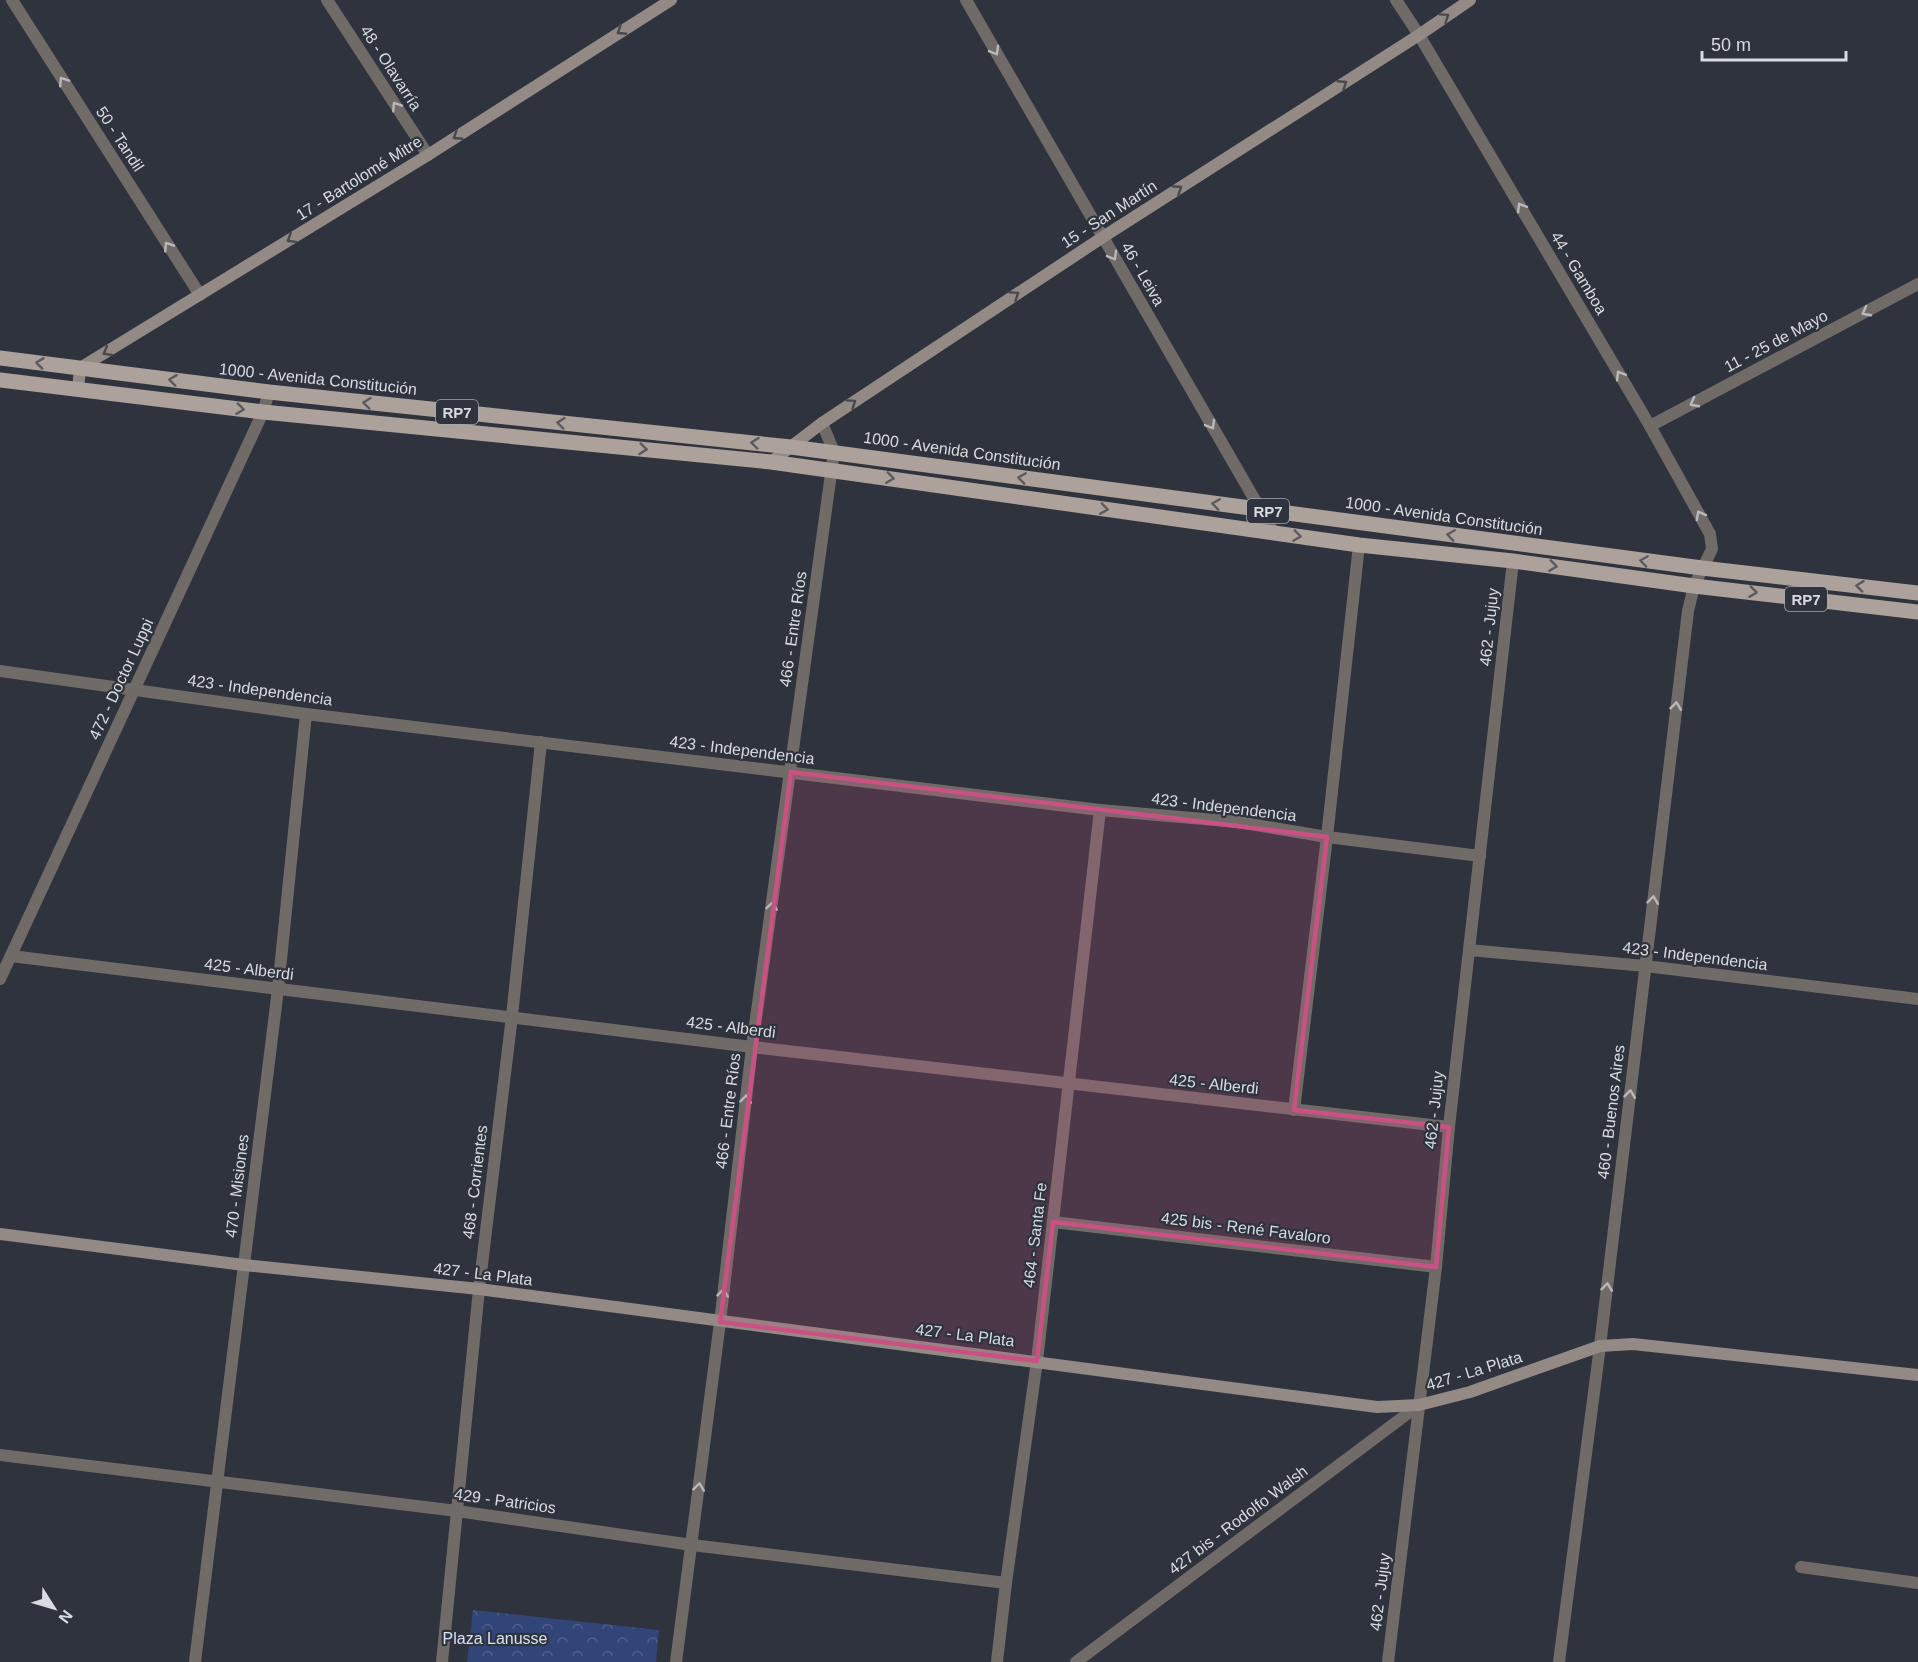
<svg xmlns="http://www.w3.org/2000/svg" width="1918" height="1662" font-family="Helvetica,sans-serif">
<defs>
<pattern id="park-crowns" width="20" height="18" patternUnits="userSpaceOnUse" patternTransform="scale(1.5)"><rect width="20" height="18" fill="#324578"/><path d="M2 6a3 3 0 1 1 6 0M12 15a3 3 0 1 1 6 0" fill="none" stroke="#4f5f8b"/></pattern>
</defs>
<rect width="100%" height="100%" fill="#2f333d"/>
<polygon fill="url(#park-crowns)" points="473,1610 659,1630 656,1662 467,1662"/>
<g fill="none" stroke-linecap="round" stroke-linejoin="round">
<g stroke="#716b68" stroke-width="12">
<polyline points="12,0 200,295"/>
<polyline points="327,0 428,155"/>
<polyline points="966,0 1274,533"/>
<polyline points="1396,0 1419,35 1650,426 1710,534 1712,549 1694,586 1688,611 1600,1346 1559,1662"/>
<polyline points="1650,426 1918,284"/>
<polyline points="0,671 306,714 1100,810 1238,822 1327,837 1480,856"/>
<polyline points="1469,950 1645,966 1918,999"/>
<polyline points="11,956 752,1047 1449,1127"/>
<polyline points="0,979 263,412 269,392"/>
<polyline points="1294,1110 1327,837 1359,545"/>
<polyline points="1053,1222 1436,1267"/>
<polyline points="0,1455 457,1511 692,1545 1006,1583"/>
<polyline points="1801,1567 1918,1583"/>
<polyline points="195,1662 278,989 306,714"/>
<polyline points="442,1662 479,1289 512,1016 541,742"/>
<polyline points="676,1662 720,1322 752,1047 834,452 822,423"/>
<polyline points="997,1662 1006,1583 1037,1361 1100,810"/>
<polyline points="1076,1662 1419,1405"/>
<polyline points="1388,1662 1436,1267 1449,1127 1513,561"/>
</g>
<g stroke="#938a85" stroke-width="12">
<polyline points="78,390 80,368 428,155 671,0"/>
<polyline points="771,462 822,423 1103,237 1419,35 1470,0"/>
<polyline points="0,1234 244,1265 479,1289 1377,1407 1419,1405 1470,1392 1600,1346 1633,1344 1918,1375"/>
</g>
<g stroke="#ada29b" stroke-width="15">
<polyline points="0,358 269,392 791,447 1702,568 1918,593"/>
<polyline points="0,380 263,412 771,462 1359,545 1513,561 1694,586 1918,612"/>
</g>
</g>
<defs><path id="oneway-chevron" d="M-2-3.5L2.5 0L-2 3.5" fill="none" stroke-width="1.6" stroke-linecap="round" stroke-linejoin="round" transform="scale(1.5)"/></defs>
<g stroke="#48494f">
<use href="#oneway-chevron" transform="translate(1445 17) rotate(-35)"/>
<use href="#oneway-chevron" transform="translate(621 31) rotate(147)"/>
<use href="#oneway-chevron" transform="translate(1343 84) rotate(-33)"/>
<use href="#oneway-chevron" transform="translate(457 136) rotate(147)"/>
<use href="#oneway-chevron" transform="translate(1178 189) rotate(-33)"/>
<use href="#oneway-chevron" transform="translate(291 239) rotate(148)"/>
<use href="#oneway-chevron" transform="translate(1015 295) rotate(-34)"/>
<use href="#oneway-chevron" transform="translate(107 352) rotate(149)"/>
<use href="#oneway-chevron" transform="translate(852 403) rotate(-34)"/>
</g>
<g stroke="#b9b9bd">
<use href="#oneway-chevron" transform="translate(995 51) rotate(60)"/>
<use href="#oneway-chevron" transform="translate(63 81) rotate(-123)"/>
<use href="#oneway-chevron" transform="translate(396 106) rotate(-123)"/>
<use href="#oneway-chevron" transform="translate(1521 207) rotate(-121)"/>
<use href="#oneway-chevron" transform="translate(168 246) rotate(-123)"/>
<use href="#oneway-chevron" transform="translate(1113 256) rotate(60)"/>
<use href="#oneway-chevron" transform="translate(1866 312) rotate(152)"/>
<use href="#oneway-chevron" transform="translate(1620 375) rotate(-121)"/>
<use href="#oneway-chevron" transform="translate(1694 403) rotate(152)"/>
<use href="#oneway-chevron" transform="translate(1211 425) rotate(60)"/>
<use href="#oneway-chevron" transform="translate(1700 515) rotate(-119)"/>
<use href="#oneway-chevron" transform="translate(1676 706) rotate(-83)"/>
<use href="#oneway-chevron" transform="translate(1653 900) rotate(-83)"/>
<use href="#oneway-chevron" transform="translate(772 906) rotate(-82)"/>
<use href="#oneway-chevron" transform="translate(1630 1094) rotate(-83)"/>
<use href="#oneway-chevron" transform="translate(746 1099) rotate(-83)"/>
<use href="#oneway-chevron" transform="translate(1607 1287) rotate(-83)"/>
<use href="#oneway-chevron" transform="translate(723 1293) rotate(-83)"/>
<use href="#oneway-chevron" transform="translate(699 1487) rotate(-83)"/>
</g>
<g stroke="#5b5a5e">
<use href="#oneway-chevron" transform="translate(40 363) rotate(-173)"/>
<use href="#oneway-chevron" transform="translate(173 380) rotate(-173)"/>
<use href="#oneway-chevron" transform="translate(367 403) rotate(-174)"/>
<use href="#oneway-chevron" transform="translate(240 409) rotate(7)"/>
<use href="#oneway-chevron" transform="translate(561 423) rotate(-174)"/>
<use href="#oneway-chevron" transform="translate(755 443) rotate(-174)"/>
<use href="#oneway-chevron" transform="translate(643 449) rotate(6)"/>
<use href="#oneway-chevron" transform="translate(890 478) rotate(8)"/>
<use href="#oneway-chevron" transform="translate(1022 478) rotate(-172)"/>
<use href="#oneway-chevron" transform="translate(1216 504) rotate(-172)"/>
<use href="#oneway-chevron" transform="translate(1104 509) rotate(8)"/>
<use href="#oneway-chevron" transform="translate(1451 535) rotate(-172)"/>
<use href="#oneway-chevron" transform="translate(1297 536) rotate(8)"/>
<use href="#oneway-chevron" transform="translate(1644 561) rotate(-172)"/>
<use href="#oneway-chevron" transform="translate(1553 566) rotate(8)"/>
<use href="#oneway-chevron" transform="translate(1860 586) rotate(-173)"/>
<use href="#oneway-chevron" transform="translate(1753 592) rotate(7)"/>
</g>
<path fill="#c95283" fill-opacity="0.2" stroke="#c95283" stroke-width="4.5" stroke-linejoin="round" d="M791,772L1327,837L1294,1110L1449,1127L1436,1267L1053,1222L1037,1361L720,1322Z"/>
<g text-anchor="middle" dominant-baseline="central" stroke-width="4.5" stroke-linejoin="round" paint-order="stroke">
<g fill="#2f333d" stroke="#a5a9b0" stroke-width="1.5">
<rect x="436" y="400" width="42" height="24" rx="4.5"/>
<rect x="1247" y="499" width="42" height="24" rx="4.5"/>
<rect x="1785" y="587" width="42" height="24" rx="4.5"/>
</g>
<g font-size="15" font-weight="bold" fill="#d8dbe1">
<text x="457" y="412">RP7</text>
<text x="1268" y="511">RP7</text>
<text x="1806" y="599">RP7</text>
</g>
<g font-size="16" fill="#d8dbe1" stroke="#2f333d">
<text transform="translate(391 68) rotate(57)">48 - Olavarría</text>
<text transform="translate(120 139) rotate(57)">50 - Tandil</text>
<text transform="translate(359 178) rotate(-32)">17 - Bartolomé Mitre</text>
<text transform="translate(1109 214) rotate(-33)">15 - San Martín</text>
<text transform="translate(1579 273) rotate(59)">44 - Gamboa</text>
<text transform="translate(1143 274) rotate(60)">46 - Leiva</text>
<text transform="translate(1776 341) rotate(-28)">11 - 25 de Mayo</text>
<text transform="translate(318 379) rotate(6)">1000 - Avenida Constitución</text>
<text transform="translate(962 451) rotate(8)">1000 - Avenida Constitución</text>
<text transform="translate(1444 516) rotate(8)">1000 - Avenida Constitución</text>
<text transform="translate(1489 627) rotate(-84)">462 - Jujuy</text>
<text transform="translate(793 629) rotate(-82)">466 - Entre Ríos</text>
<text transform="translate(121 679) rotate(-65)">472 - Doctor Luppi</text>
<text transform="translate(260 690) rotate(8)">423 - Independencia</text>
<text transform="translate(742 750) rotate(7)">423 - Independencia</text>
<text transform="translate(1224 807) rotate(7)">423 - Independencia</text>
<text transform="translate(1695 956) rotate(7)">423 - Independencia</text>
<text transform="translate(249 969) rotate(7)">425 - Alberdi</text>
<text transform="translate(731 1027) rotate(7)">425 - Alberdi</text>
<text transform="translate(1214 1084) rotate(6)">425 - Alberdi</text>
<text transform="translate(1434 1110) rotate(-84)">462 - Jujuy</text>
<text transform="translate(728 1111) rotate(-83)">466 - Entre Ríos</text>
<text transform="translate(1611 1112) rotate(-83)">460 - Buenos Aires</text>
<text transform="translate(475 1182) rotate(-83)">468 - Corrientes</text>
<text transform="translate(237 1186) rotate(-83)">470 - Misiones</text>
<text transform="translate(1246 1228) rotate(7)">425 bis - René Favaloro</text>
<text transform="translate(1035 1235) rotate(-83)">464 - Santa Fe</text>
<text transform="translate(483 1274) rotate(7)">427 - La Plata</text>
<text transform="translate(965 1335) rotate(7)">427 - La Plata</text>
<text transform="translate(1474 1371) rotate(-17)">427 - La Plata</text>
<text transform="translate(505 1501) rotate(8)">429 - Patricios</text>
<text transform="translate(1238 1520) rotate(-37)">427 bis - Rodolfo Walsh</text>
<text transform="translate(1380 1592) rotate(-83)">462 - Jujuy</text>
</g>
<g font-size="16" fill="#d6e0f6" stroke="#2f333d">
<text x="495" y="1638">Plaza Lanusse</text>
</g>
</g>
<g transform="translate(54 1608) rotate(127)" stroke="#2f333d" stroke-width="4.5" paint-order="stroke">
<path d="M0-4.5L10 22L0 15L-10 22Z" fill="#d8dbe1"/>
<text y="-9" font-size="16" font-weight="bold" text-anchor="middle" fill="#d8dbe1">N</text>
</g>
<path d="M1702 51v9h144v-9" fill="none" stroke="#d8dbe1" stroke-width="3"/>
<text x="1711" y="51" font-size="18" fill="#d8dbe1" stroke="#2f333d" stroke-width="4.5" paint-order="stroke">50 m</text>
</svg>
